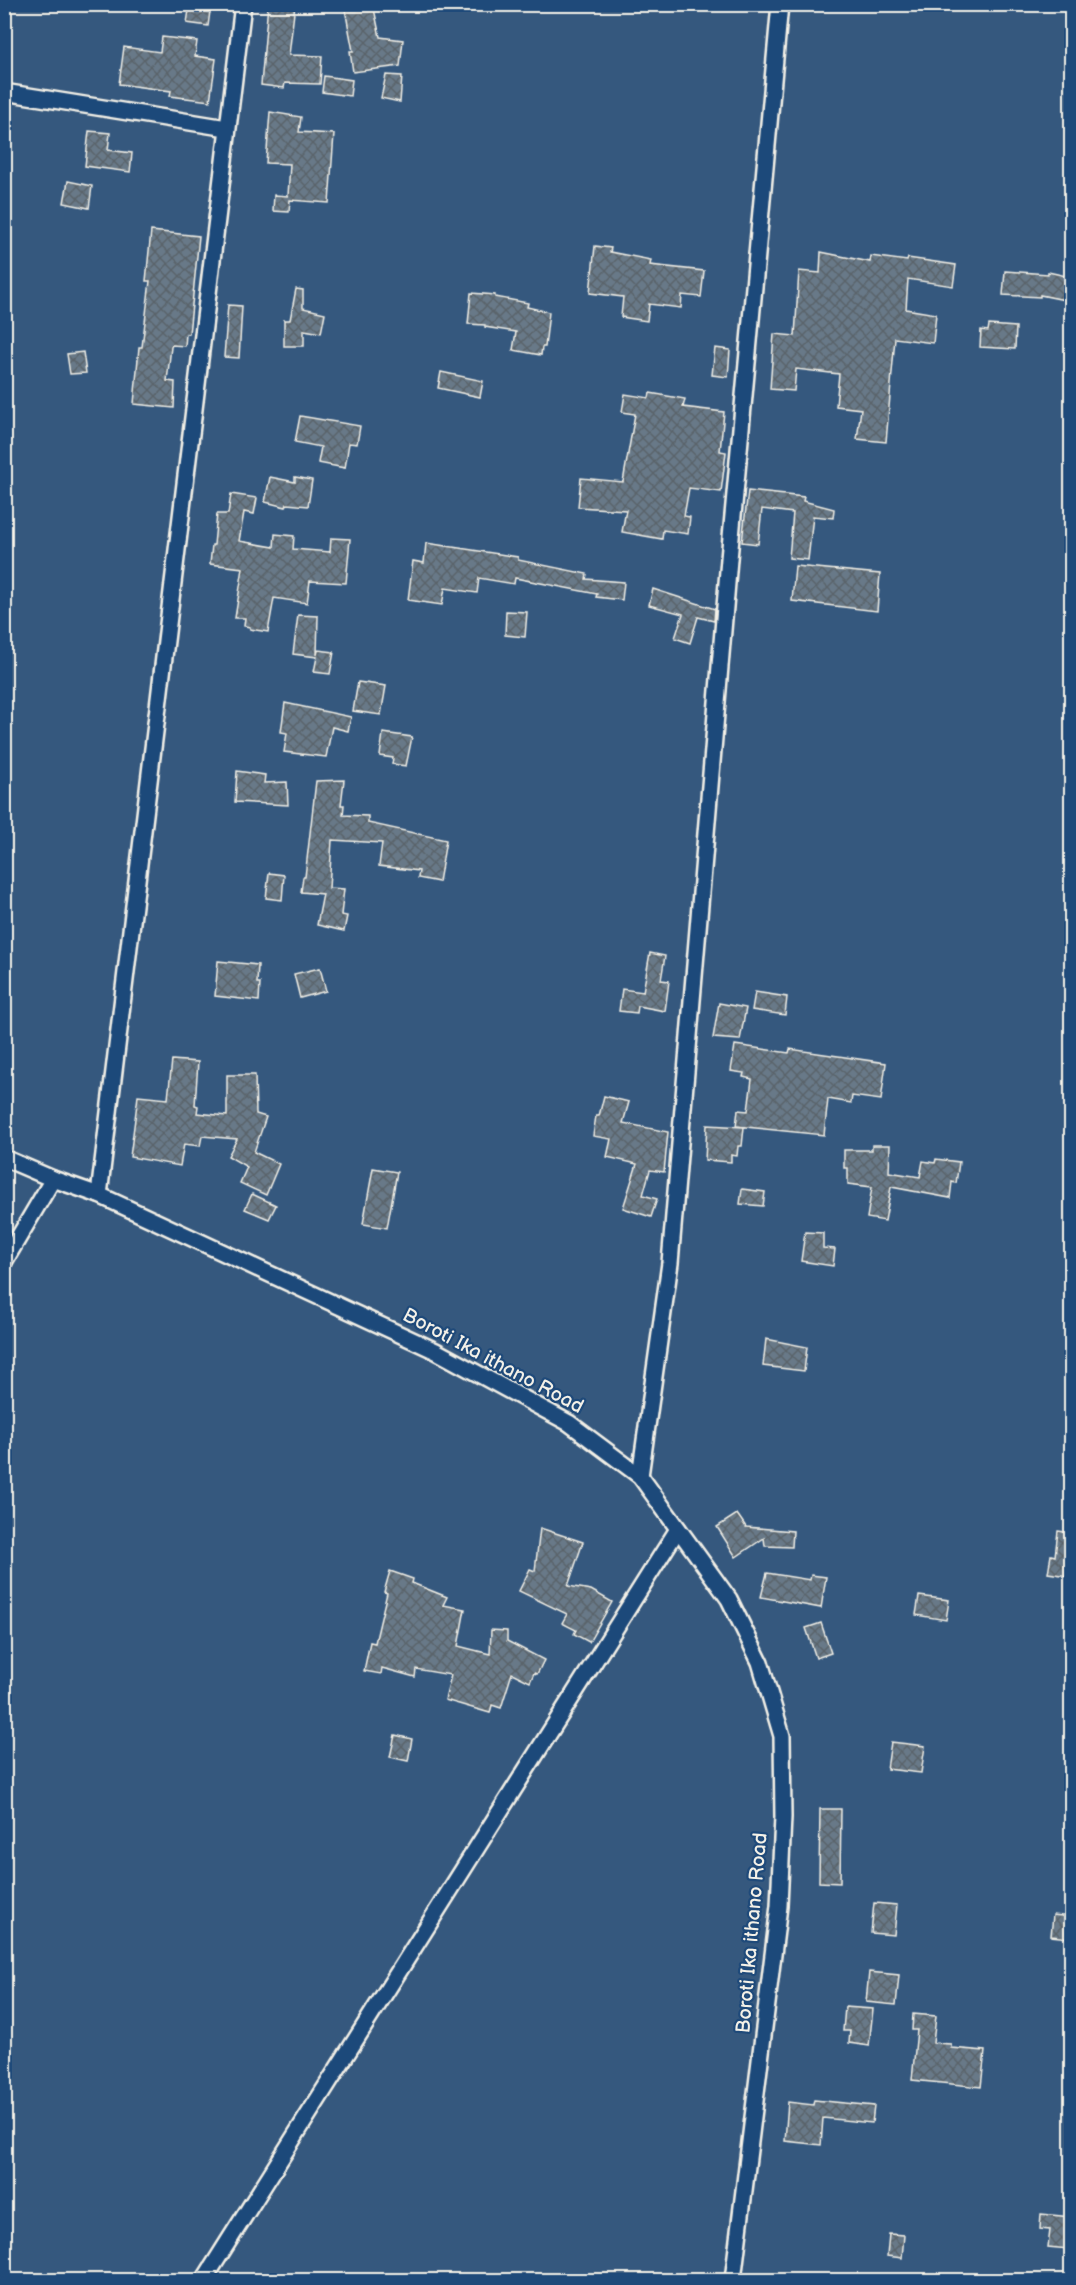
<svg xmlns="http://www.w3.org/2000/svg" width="1076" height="2285" font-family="'Balsamiq Sans',sans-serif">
<defs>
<pattern id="building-cross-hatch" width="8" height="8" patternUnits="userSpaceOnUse" patternTransform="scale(1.5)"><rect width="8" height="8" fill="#677988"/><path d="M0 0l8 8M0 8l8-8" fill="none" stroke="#5a636a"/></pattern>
</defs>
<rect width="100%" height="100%" fill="#35587e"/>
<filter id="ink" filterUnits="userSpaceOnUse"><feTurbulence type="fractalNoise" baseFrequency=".0167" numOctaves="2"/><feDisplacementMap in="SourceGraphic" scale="12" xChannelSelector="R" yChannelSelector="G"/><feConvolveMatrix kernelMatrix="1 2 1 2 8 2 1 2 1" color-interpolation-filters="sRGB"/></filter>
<g filter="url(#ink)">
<g fill="url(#building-cross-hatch)" stroke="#f4f1e8" stroke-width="1.5">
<polygon points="190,4 211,4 208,26 187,23"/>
<polygon points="268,4 295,4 289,55 322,56 320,84 285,83 284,88 261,85"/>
<polygon points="344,4 373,4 380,37 403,40 400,66 353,72 350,51 353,51"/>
<polygon points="162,37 197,41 195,56 216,59 210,101 170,96 171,91 119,84 124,47 160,52"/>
<polygon points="386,75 402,76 400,102 381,98"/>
<polygon points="324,76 352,80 350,96 322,92"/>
<polygon points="270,112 301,117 299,132 334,134 329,203 290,200 289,212 273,211 274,195 288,196 290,164 266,163"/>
<polygon points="89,131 110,133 108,150 132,153 130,172 85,166"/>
<polygon points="68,181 92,186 89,208 64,203"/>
<polygon points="151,231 199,236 189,334 186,334 185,346 172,345 171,347 167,381 175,382 174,408 134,404 139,347 142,347 150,281 146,281"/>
<polygon points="595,246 611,248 610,252 651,260 650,265 704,271 701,297 682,295 681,308 649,304 647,321 621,317 623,297 590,293"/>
<polygon points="821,252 870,262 871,256 907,261 908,258 956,265 953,286 908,279 906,309 936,314 933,343 895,338 886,442 857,439 861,409 836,406 839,374 796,369 794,391 770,389 774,334 795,336 799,271 820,273"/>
<polygon points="1005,271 1048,274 1048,272 1071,277 1070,301 1040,295 1040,297 1003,295"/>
<polygon points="296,289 303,290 303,308 325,313 321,333 304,330 304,346 284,346 284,320 290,320"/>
<polygon points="471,293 495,295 495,297 528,303 527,307 549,312 545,347 542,347 541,355 513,350 516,332 485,327 485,325 468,324"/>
<polygon points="228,305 242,306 239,358 224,357"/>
<polygon points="989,325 1016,327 1015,349 980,347 981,330 988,331"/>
<polygon points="715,348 730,350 728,377 712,375"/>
<polygon points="83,352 86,373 70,374 67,354"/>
<polygon points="441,372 483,381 480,397 438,388"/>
<polygon points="650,393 685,399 683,407 724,412 720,451 726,452 721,492 689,488 684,516 690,517 688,534 663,530 662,539 622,532 626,510 578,507 581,478 623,482 635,414 622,412 625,394 649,398"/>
<polygon points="300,416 360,426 357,444 349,443 345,468 318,463 321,447 295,442"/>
<polygon points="270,477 295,482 295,477 312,480 308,506 287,504 286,507 265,502"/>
<polygon points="748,491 804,497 803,501 834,509 833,518 813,516 808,560 789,558 793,513 762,509 758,544 742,542"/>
<polygon points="231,494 257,498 254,514 244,512 239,541 274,547 275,534 294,536 293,549 330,552 331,538 350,539 346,583 310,581 307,603 274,598 268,632 250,629 250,627 244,626 245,618 235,618 243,568 210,564 212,545 214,545 217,514 228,514"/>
<polygon points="426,543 518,557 518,560 587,574 586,579 624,582 622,600 596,597 597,594 515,578 514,584 479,578 477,593 445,588 442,605 408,600 413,561 424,563"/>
<polygon points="795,566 880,574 877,611 792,601"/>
<polygon points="653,589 715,609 714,621 698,617 690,643 675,638 683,614 649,605"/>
<polygon points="506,611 527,612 525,637 505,635"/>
<polygon points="298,615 318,616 317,655 318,650 334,652 330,674 314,672 317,657 293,654"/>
<polygon points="358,682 386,686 381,715 353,711"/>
<polygon points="285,703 351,717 348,731 332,727 326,757 284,752 287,733 281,732"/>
<polygon points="383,733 412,737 406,766 392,764 393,758 380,756"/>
<polygon points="237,771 265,775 264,783 287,782 288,805 235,802"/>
<polygon points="344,780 341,805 344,805 343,815 368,816 368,823 446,840 439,882 418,878 419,871 379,866 382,843 332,840 329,888 344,889 341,915 347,916 344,931 317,925 323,894 301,892 303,877 305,877 316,781"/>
<polygon points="269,873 284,875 282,900 266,898"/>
<polygon points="650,953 665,956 661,980 669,981 665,1011 638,1006 637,1013 619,1011 622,989 643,992"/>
<polygon points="218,961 258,965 257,983 260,983 259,1001 215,996"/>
<polygon points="320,968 326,991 300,998 294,974"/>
<polygon points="755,992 787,997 785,1015 752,1010"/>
<polygon points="719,1003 746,1008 740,1040 713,1038"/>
<polygon points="735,1045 789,1053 790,1049 886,1063 881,1100 852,1096 851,1103 828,1099 824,1135 736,1126 738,1110 748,1111 752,1079 743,1077 744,1073 731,1071"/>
<polygon points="172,1060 198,1062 195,1105 198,1106 197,1113 227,1116 227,1075 255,1075 256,1114 266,1117 254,1152 279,1164 266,1195 240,1183 247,1167 228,1156 237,1139 202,1136 200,1146 184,1144 180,1166 130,1157 138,1096 168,1099"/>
<polygon points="604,1096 629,1102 623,1123 668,1132 664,1172 650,1170 643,1195 657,1199 651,1217 623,1208 637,1164 607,1157 611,1139 593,1136 596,1116 599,1116"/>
<polygon points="707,1125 744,1127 742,1146 738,1146 737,1156 731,1155 731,1162 705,1160"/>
<polygon points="872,1145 890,1145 889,1172 920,1177 923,1161 935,1163 936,1159 959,1162 956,1183 952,1182 950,1198 891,1187 885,1221 867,1218 872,1187 848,1184 848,1168 844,1168 844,1150 872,1150"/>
<polygon points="373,1168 397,1172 387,1228 363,1224"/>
<polygon points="742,1189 765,1192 763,1206 740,1204"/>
<polygon points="252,1194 276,1205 269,1219 245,1209"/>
<polygon points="805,1232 823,1233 823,1248 835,1249 833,1266 801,1261"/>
<polygon points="766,1339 807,1347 804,1371 763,1366"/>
<polygon points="737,1514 746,1527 793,1531 792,1547 765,1546 764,1538 736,1557 717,1527"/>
<polygon points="540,1528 583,1542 568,1586 591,1590 612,1602 589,1642 574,1634 576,1630 562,1623 567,1614 519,1591 530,1569 535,1571"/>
<polygon points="1058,1531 1071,1533 1068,1576 1048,1573 1051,1555 1055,1556"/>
<polygon points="390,1571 413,1579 412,1583 447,1597 443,1605 465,1609 458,1646 490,1654 491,1630 507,1631 507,1641 544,1660 537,1674 534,1673 530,1682 512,1673 501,1708 492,1705 490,1713 445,1700 451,1675 416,1669 415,1677 382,1668 381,1674 364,1671 370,1642 375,1643 387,1593 384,1592"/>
<polygon points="767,1573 810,1580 811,1575 826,1577 821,1608 761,1597"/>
<polygon points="919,1596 949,1600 946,1620 916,1615"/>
<polygon points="821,1623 831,1653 816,1658 806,1628"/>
<polygon points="395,1735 412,1739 408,1761 390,1757"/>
<polygon points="891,1742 925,1746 921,1773 887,1769"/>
<polygon points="820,1809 841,1809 840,1883 819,1882"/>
<polygon points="874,1903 897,1905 894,1935 871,1933"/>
<polygon points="1053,1915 1071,1917 1069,1938 1051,1936"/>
<polygon points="869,1972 899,1975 896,2005 866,2002"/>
<polygon points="845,2007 873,2009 869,2046 849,2043 850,2031 843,2031"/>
<polygon points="913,2014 936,2016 933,2043 951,2044 951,2048 985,2051 981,2087 912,2080 917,2030 912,2030"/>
<polygon points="814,2100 874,2106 872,2123 823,2118 821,2145 785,2141 788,2102 813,2105"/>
<polygon points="1041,2214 1071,2217 1069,2249 1048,2247 1050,2230 1040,2229"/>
<polygon points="889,2234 904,2235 902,2258 887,2256"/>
</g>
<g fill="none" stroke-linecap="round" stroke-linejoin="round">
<g stroke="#f4f1e8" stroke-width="20">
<g id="minor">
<polyline points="4,92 227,128"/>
<polyline points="4,1158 53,1179 99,1195 436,1351 569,1423 640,1476 729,1599 760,1662 782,1736 783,1817 779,1906 733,2280"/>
<polyline points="99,1195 243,4"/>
<polyline points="4,1262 53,1179"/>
<polyline points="640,1476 670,1263 729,559 780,4"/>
<polyline points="204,2280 678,1529"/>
</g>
</g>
<use href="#minor" stroke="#1f4a7a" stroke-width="15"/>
</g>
</g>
<g text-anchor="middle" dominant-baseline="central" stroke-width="4.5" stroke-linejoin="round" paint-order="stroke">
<g font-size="20" fill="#f4f1e8" stroke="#1f4a7a">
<text transform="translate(493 1361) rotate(28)">Boroti Ika ithano Road</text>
<text transform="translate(752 1933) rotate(-85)">Boroti Ika ithano Road</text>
</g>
</g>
<rect width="1076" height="2285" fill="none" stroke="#1f4a7a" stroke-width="24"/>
<rect x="12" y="12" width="1052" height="2261" fill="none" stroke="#f4f1e8" stroke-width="2" filter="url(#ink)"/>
</svg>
